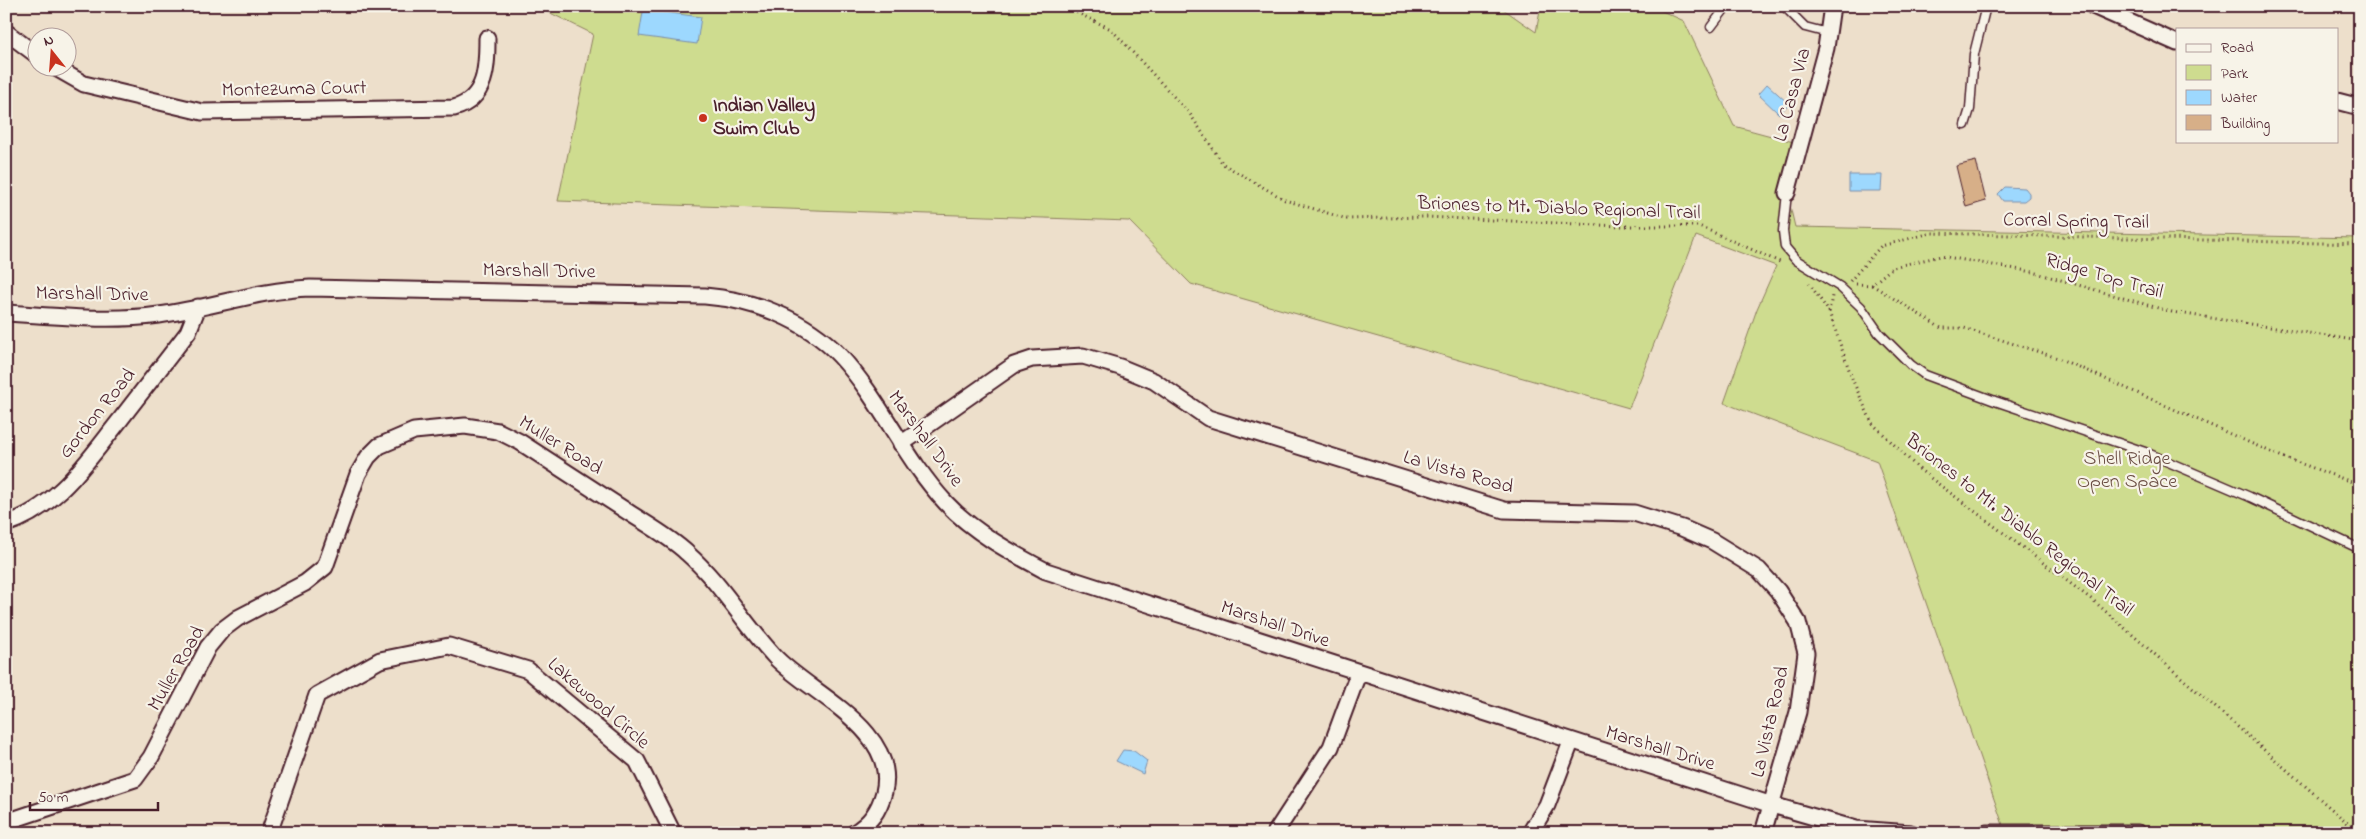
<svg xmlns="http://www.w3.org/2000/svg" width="2366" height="839" font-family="'Indie Flower',sans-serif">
<rect width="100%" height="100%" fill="#eddfcb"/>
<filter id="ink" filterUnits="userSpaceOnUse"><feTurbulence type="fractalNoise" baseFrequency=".02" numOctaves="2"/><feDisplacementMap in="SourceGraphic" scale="10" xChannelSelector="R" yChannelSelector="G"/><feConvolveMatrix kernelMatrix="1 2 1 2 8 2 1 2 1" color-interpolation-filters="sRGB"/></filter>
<g filter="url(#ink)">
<polygon fill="#cedc8f" stroke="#8c7e5d" points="536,6 1499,6 1536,32 1541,6 1651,6 1684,21 1734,126 1801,144 1787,193 1795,227 2360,238 2360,833 2138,833 2003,825 1877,461 1724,403 1757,309 1776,266 1696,236 1629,408 1191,284 1129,221 558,201 593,34"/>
<g fill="#9dd8fe" stroke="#7c8eaa">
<polygon points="644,6 663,6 663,12 701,17 697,44 639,36"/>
<polygon points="1767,84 1789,104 1779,114 1758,94"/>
<polygon points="1849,175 1882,175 1881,191 1849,191"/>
<polygon points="2005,187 2025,188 2029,193 2029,197 2024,201 2003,201 1998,194"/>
<polygon points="1123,750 1134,751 1147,761 1143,774 1116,761"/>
</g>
<polygon fill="#d7af88" stroke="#4a1f2b" points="1976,161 1986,201 1966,207 1956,166"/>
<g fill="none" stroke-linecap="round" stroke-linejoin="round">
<g stroke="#4a1f2b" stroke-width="11">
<g id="service">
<polyline points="1784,6 1805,27 1828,33"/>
<polyline points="1711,27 1727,6"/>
<polyline points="1965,125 1970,109 1974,54 1986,6"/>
<polyline points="1787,193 1783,231 1785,247 1796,260 1840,287 1861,307 1879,333 1911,365 1925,375 1995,401 2145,452 2250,497 2360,549"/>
</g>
</g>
<g stroke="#4a1f2b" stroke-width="19">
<g id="minor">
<polyline points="2093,6 2177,43"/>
<polyline points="6,32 38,56"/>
<path d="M56,68L84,84L202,112L454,108C487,99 487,66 487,38"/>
<polyline points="2337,101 2360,107"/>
<polyline points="1787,193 1826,48 1832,6"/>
<path d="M6,313C57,316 109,322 159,315C211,308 258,290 310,288L705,296C754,300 805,319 840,356C880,399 904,458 946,503C973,532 1012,553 1046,571L1772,805L1856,829L1911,833"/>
<polyline points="901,444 1014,365 1032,359 1083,356 1120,367 1154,381 1208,418 1504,510 1634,513 1682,528 1712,541 1759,570 1778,591 1798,622 1806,653 1798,712 1763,833"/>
<path d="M6,524C57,508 88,460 120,420C143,390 166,361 188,332L198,307"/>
<path d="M6,822L135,779L151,757L208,647L222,630L238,618L305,583L325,567L358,474L368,457L379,446L414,431L465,426L498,431L520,442C556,465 592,489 628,512C648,525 670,537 687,553C722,584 744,624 775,657C809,693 899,730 884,792C879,811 870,823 854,833"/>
<polyline points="269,833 317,695 380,660 449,646 528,670 637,761 673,833"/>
<polyline points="1275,833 1331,747 1358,674"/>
<polyline points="1530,833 1547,805 1571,742"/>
<polyline points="1986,833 2138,833"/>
</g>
</g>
<g stroke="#4a1f2b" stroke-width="3" stroke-dasharray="1 4" stroke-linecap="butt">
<polyline points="1063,6 1111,29 1190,114 1223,164 1285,200 1347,219 1426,217 1620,226 1699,226 1782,263"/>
<polyline points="1850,281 1881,246 1931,233 2360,244"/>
<polyline points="1809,283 1829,312 1853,381 1872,423 1920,470 2095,602 2359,833"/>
<polyline points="1856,284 1872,285 1893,267 1941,256 2033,272 2172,312 2360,341"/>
<polyline points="1872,285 1941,328 1964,328 2058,358 2280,456 2360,485"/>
<polyline points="1829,312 1832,296"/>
</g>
<use href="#service" stroke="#f7f3e8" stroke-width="8"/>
<use href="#minor" stroke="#f7f3e8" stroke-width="15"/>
</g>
</g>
<circle fill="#c8321e" stroke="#f7f3e8" stroke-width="2" cx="703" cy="118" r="5"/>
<g text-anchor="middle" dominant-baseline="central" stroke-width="4.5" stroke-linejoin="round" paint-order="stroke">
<g font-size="20" fill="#4a1f2b" stroke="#f7f3e8">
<text transform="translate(294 90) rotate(-1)">Montezuma Court</text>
<text transform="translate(1793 95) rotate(-75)">La Casa Via</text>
<text transform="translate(1559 209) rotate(2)">Briones to Mt. Diablo Regional Trail</text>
<text transform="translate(2076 222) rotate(1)">Corral Spring Trail</text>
<text transform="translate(539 272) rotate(1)">Marshall Drive</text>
<text transform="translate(2104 277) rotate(16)">Ridge Top Trail</text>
<text transform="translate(92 295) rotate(1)">Marshall Drive</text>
<text transform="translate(98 414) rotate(-51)">Gordon Road</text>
<text transform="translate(925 439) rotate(54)">Marshall Drive</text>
<text transform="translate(560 446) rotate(32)">Muller Road</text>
<text transform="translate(1458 473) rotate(16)">La Vista Road</text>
<text transform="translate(2019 526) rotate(38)">Briones to Mt. Diablo Regional Trail</text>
<text transform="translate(1275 625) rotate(18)">Marshall Drive</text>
<text transform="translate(177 669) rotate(-60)">Muller Road</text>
<text transform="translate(598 704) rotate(41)">Lakewood Circle</text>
<text transform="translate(1771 722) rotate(-77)">La Vista Road</text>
<text transform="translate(1660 749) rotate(17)">Marshall Drive</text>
</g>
<g font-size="20" font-weight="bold" fill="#4a1f2b" stroke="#f7f3e8" text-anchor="start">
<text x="713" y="106">Indian Valley<tspan x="713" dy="23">Swim Club</tspan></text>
</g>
<g font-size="20" fill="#6b4e44" stroke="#f7f3e8">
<text x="2127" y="459">Shell Ridge<tspan x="2127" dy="23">Open Space</tspan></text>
</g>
</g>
<rect width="2366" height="839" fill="none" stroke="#f7f3e8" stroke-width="25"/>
<rect x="12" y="12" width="2341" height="814" fill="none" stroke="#4a1f2b" stroke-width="2" filter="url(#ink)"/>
<rect x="2176" y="28" width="162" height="115" fill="#f7f3e8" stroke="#b29e9c"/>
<rect x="2186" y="44" width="25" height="8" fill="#f7f3e8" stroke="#b29e9c"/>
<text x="2221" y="52" font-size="15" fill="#4a1f2b">Road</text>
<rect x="2186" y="65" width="25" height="15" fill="#cedc8f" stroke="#b29e9c"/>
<text x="2221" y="78" font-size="15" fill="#4a1f2b">Park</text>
<rect x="2186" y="90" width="25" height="15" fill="#9dd8fe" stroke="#b29e9c"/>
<text x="2221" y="102" font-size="15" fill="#4a1f2b">Water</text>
<rect x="2186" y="115" width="25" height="15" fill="#d7af88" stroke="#b29e9c"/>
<text x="2221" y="128" font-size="15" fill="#4a1f2b">Building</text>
<g transform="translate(52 52) rotate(343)"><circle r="24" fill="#f7f3e8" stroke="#b29e9c"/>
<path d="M0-4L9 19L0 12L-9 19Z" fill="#c8321e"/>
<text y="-8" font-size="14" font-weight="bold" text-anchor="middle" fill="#4a1f2b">N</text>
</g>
<path d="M30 802v8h128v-8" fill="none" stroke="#4a1f2b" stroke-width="2.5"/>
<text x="38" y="802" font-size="15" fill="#4a1f2b" stroke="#f7f3e8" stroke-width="4" paint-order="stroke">50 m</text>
</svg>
